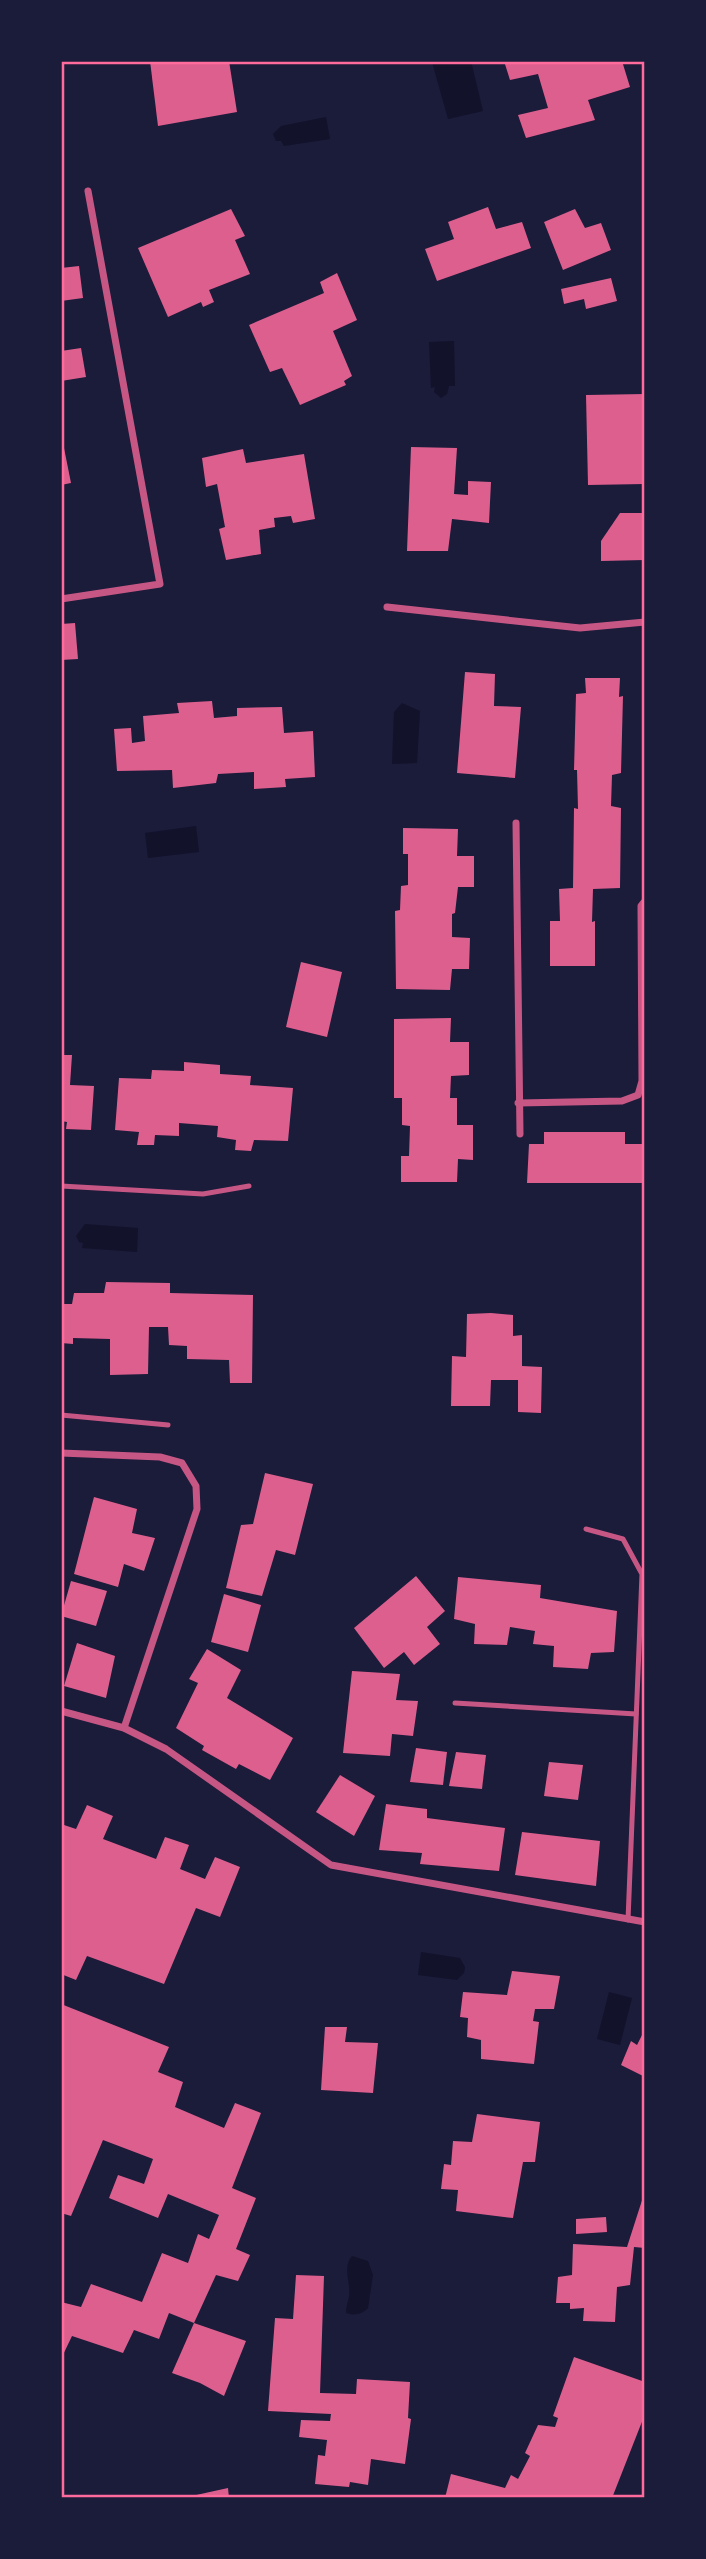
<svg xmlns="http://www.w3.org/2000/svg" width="706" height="2559" font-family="'Source Sans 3',sans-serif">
<rect width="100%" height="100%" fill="#1b1b3a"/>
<g fill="#12122b">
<polygon points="471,61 483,111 448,119 432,62"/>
<polygon points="326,117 330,139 284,146 281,141 276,141 273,134 281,126"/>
<polygon points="454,341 455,386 449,386 447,394 441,398 434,392 435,387 431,388 429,342"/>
<polygon points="402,703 420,711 417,763 392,764 394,712"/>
<polygon points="196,826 199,852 148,858 145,833"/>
<polygon points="85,1224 138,1228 137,1252 82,1248 83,1243 79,1242 76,1236"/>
<polygon points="421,1952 460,1958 465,1967 464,1973 457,1980 418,1975"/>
<polygon points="609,1992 632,1998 620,2045 597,2039"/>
<path d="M352,2256L368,2261L373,2275L368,2308C363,2314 354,2316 346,2313C346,2306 348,2302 349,2296C351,2283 342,2267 352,2256Z"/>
</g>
<g fill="#dd5f8e">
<polygon points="150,61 229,61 237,112 158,126"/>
<polygon points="504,61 602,61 603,63 622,61 630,87 588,100 595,120 526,138 518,115 548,108 538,74 510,80"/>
<polygon points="488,207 496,229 522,222 531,248 437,281 425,249 454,239 448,222"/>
<polygon points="231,209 245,236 235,240 250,274 209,290 214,302 203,307 201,302 168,317 138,248"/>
<polygon points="575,209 585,228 601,223 611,250 563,270 544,222"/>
<polygon points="79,266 83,298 61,301 61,268"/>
<polygon points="337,273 357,320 333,331 352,376 344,381 346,385 300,405 282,368 270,372 249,325 324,293 320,282"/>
<polygon points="611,278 617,301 586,309 584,299 564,304 561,289"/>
<polygon points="81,348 86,377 61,381 61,351"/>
<polygon points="645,394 645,484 588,485 586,395"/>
<polygon points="61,433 71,483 61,485"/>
<polygon points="411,447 457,448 454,494 468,495 468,481 491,482 489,523 452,519 448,551 407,551"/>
<polygon points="243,449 246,463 304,454 315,519 293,523 291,516 274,518 275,527 259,530 261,554 226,560 219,529 225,527 217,484 206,487 202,458"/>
<polygon points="620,513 645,513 645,560 601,561 601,541"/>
<polygon points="75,623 78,659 61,660 61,624"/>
<polygon points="465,672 495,674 494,706 521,707 515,778 457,773"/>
<polygon points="585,678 620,678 619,697 623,696 621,773 612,775 611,806 621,808 620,888 593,889 592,922 595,921 595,966 550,966 550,921 560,921 559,889 573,888 574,808 578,809 577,770 574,770 576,694 586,693"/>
<polygon points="212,701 214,718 237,716 237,708 282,707 284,733 313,731 315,777 285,779 286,787 254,789 254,772 218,774 216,783 173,788 172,770 117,771 114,729 131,728 132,743 145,741 143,716 179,713 177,703"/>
<polygon points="403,828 458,829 457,856 474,856 474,887 458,887 455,913 452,914 452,937 470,938 469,969 452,969 450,990 396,989 395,911 400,910 401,886 408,885 408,854 403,854"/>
<polygon points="301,962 342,972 327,1037 286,1027"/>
<polygon points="451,1018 450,1042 469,1042 469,1075 451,1076 450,1098 457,1098 457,1125 473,1125 473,1160 458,1159 457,1182 401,1182 401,1156 409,1156 410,1126 402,1125 402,1098 394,1098 394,1019"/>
<polygon points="61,1055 72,1055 70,1085 94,1086 91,1130 66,1129 67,1122 61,1121"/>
<polygon points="184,1062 220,1065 220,1074 251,1076 250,1085 293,1088 288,1141 254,1140 251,1151 235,1150 236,1140 217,1137 218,1126 179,1123 179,1136 155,1135 154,1145 137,1145 139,1132 115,1130 119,1078 151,1079 152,1070 184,1071"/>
<polygon points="544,1132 625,1132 625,1144 645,1144 645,1183 527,1183 529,1144 544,1144"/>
<polygon points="106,1282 170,1283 170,1293 253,1295 252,1383 230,1383 229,1360 187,1359 187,1346 169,1345 168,1327 149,1327 148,1374 110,1375 110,1339 73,1338 73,1344 61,1343 61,1304 72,1304 74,1293 104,1293"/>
<polygon points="491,1313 513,1315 513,1336 522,1335 522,1366 542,1367 541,1413 518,1412 518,1380 491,1380 490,1406 451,1406 452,1356 466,1357 467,1314"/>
<polygon points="265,1473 313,1484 295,1555 276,1550 262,1596 226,1588 241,1525 253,1524"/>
<polygon points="94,1497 137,1509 132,1533 155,1538 144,1571 124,1564 118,1587 74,1574"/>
<polygon points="416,1576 445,1611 427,1627 440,1644 414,1665 404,1652 384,1668 354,1628"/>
<polygon points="458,1577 541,1585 540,1598 617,1611 614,1652 591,1653 588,1669 553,1667 554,1646 533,1644 535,1631 510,1627 507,1645 474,1644 475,1624 454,1619"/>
<polygon points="71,1581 107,1591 96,1626 61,1616"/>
<polygon points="224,1594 261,1605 248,1652 211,1642"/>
<polygon points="77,1643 115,1656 106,1698 64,1686"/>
<polygon points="207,1649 241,1670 227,1698 293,1738 270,1780 239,1764 236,1769 202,1750 204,1746 176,1728 198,1683 189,1679"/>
<polygon points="352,1671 400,1674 396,1700 418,1701 413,1736 392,1734 390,1756 343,1753"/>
<polygon points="416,1748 447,1752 443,1785 410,1782"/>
<polygon points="456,1752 486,1755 482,1789 449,1786"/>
<polygon points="549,1762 583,1765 578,1800 544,1796"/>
<polygon points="340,1775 375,1796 354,1836 316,1812"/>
<polygon points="386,1804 427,1809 427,1818 505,1828 499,1871 420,1864 422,1853 379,1850"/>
<polygon points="87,1805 113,1816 103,1839 156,1859 165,1837 189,1845 180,1869 205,1879 215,1857 240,1867 220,1917 196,1908 164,1984 87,1956 76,1980 61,1974 61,1824 76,1829"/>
<polygon points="522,1832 600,1841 596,1886 515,1875"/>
<polygon points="512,1971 560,1976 554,2009 535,2009 533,2021 539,2022 534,2064 481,2059 481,2040 467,2037 468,2018 460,2017 463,1992 507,1995"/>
<polygon points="61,2004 169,2047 158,2072 183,2082 175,2107 224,2128 235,2103 261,2113 232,2188 256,2198 236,2249 250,2255 238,2281 216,2275 194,2323 169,2313 159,2339 134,2330 123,2353 72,2336 61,2359 61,2302 81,2307 91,2284 142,2302 162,2253 188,2263 198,2234 209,2239 219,2215 168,2194 158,2218 109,2198 118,2175 144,2184 153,2159 103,2140 71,2216 61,2213"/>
<polygon points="325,2027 347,2027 345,2042 378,2043 373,2093 321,2090"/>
<polygon points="645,2029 645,2077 621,2065 631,2041 637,2045"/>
<polygon points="477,2114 540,2122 535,2162 523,2162 513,2218 456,2211 458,2190 441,2189 444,2164 451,2165 453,2141 472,2142"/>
<polygon points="645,2191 645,2248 634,2247 630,2285 617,2287 615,2322 583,2321 584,2308 570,2309 570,2303 556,2303 558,2277 572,2275 573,2244 627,2247"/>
<polygon points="606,2217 607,2232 576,2234 576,2219"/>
<polygon points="296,2275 324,2276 320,2393 356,2394 357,2379 410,2382 408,2418 411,2419 405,2464 371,2459 368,2485 350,2482 349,2487 315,2484 318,2455 325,2456 327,2440 299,2437 301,2420 330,2421 331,2414 268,2411 275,2318 293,2319"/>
<polygon points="194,2323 246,2341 224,2396 200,2383 172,2373"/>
<polygon points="574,2357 645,2382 645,2414 612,2498 445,2498 451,2474 505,2488 511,2475 518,2479 530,2456 525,2453 538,2425 555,2427 558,2418 553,2416"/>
<polygon points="228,2488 229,2498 187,2498 187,2497"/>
</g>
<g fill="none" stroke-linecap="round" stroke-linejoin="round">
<g stroke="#c65784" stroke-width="5">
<polyline points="61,1186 203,1194 249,1186"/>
<polyline points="61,1415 168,1425"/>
<polyline points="586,1529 623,1539 642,1574 628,1920"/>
<polyline points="455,1703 636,1714"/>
</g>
<g stroke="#c65784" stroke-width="7">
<polyline points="61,599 160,584 88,191"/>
<polyline points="387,607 580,628 645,622"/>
<polyline points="516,823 520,1134"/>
<polyline points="518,1103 622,1101 638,1095 642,1081 641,906 645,901"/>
<polyline points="61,1453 160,1457 182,1463 196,1486 197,1509 124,1728"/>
<polyline points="61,1711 124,1728 166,1749 331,1865 645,1922"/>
</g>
</g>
<rect width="706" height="2559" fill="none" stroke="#1b1b3a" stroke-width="126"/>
<rect x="63" y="63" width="580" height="2433" fill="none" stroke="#ff6b9d" stroke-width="2.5"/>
</svg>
